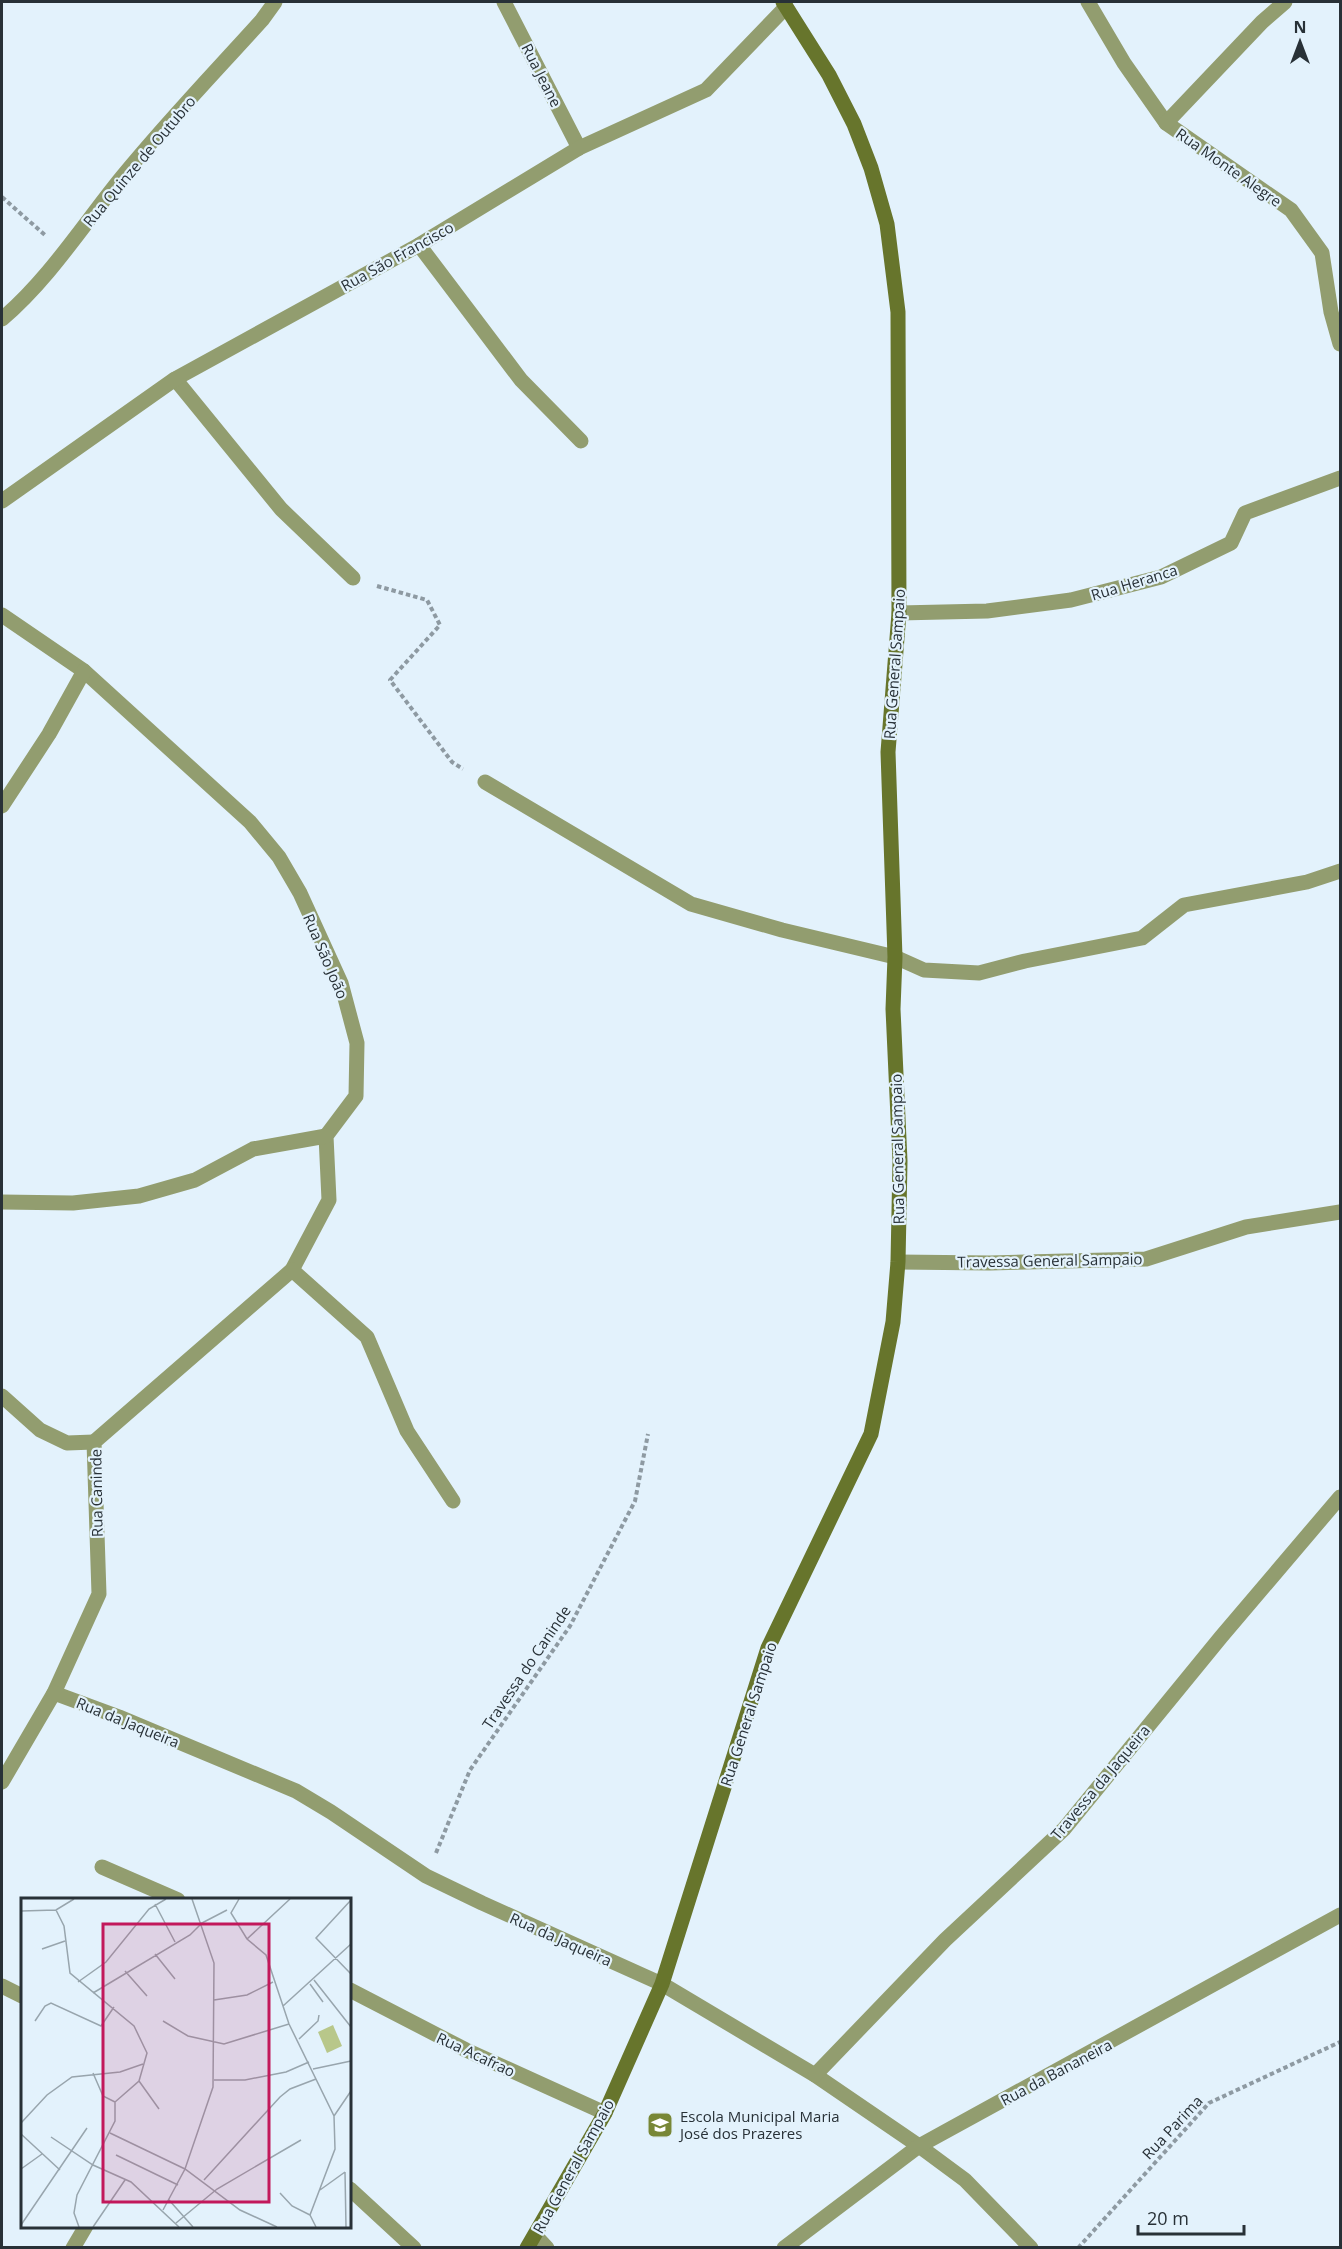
<svg xmlns="http://www.w3.org/2000/svg" width="1342" height="2249" font-family="'Open Sans',sans-serif">
<rect width="100%" height="100%" fill="#e3f2fc"/>
<g fill="none" stroke-linecap="round" stroke-linejoin="round">
<g stroke="#8e9aa2" stroke-width="4" stroke-dasharray="4.5 3" stroke-linecap="butt">
<polyline points="2,197 46,236"/>
<polyline points="377,586 427,600 440,625 390,680 452,762 463,769"/>
<polyline points="436,1853 470,1770 570,1626 635,1501 648,1434"/>
<polyline points="1078,2248 1209,2103 1340,2042"/>
</g>
<g stroke="#929d6f" stroke-width="15">
<polyline points="504,2 579,148"/>
<polyline points="1088,2 1124,63 1166,123 1291,210 1322,253 1331,312 1340,344"/>
<polyline points="1166,123 1262,22 1285,2"/>
<polyline points="419,245 521,380 581,441"/>
<path d="M2,319C49,279 83,225 122,177C166,123 215,72 262,20L275,2"/>
<polyline points="175,379 281,509 353,578"/>
<polyline points="2,501 175,379 419,245 579,148 706,90 786,7"/>
<polyline points="899,613 987,611 1071,600 1161,577 1231,543 1245,513 1340,478"/>
<polyline points="2,615 84,671 250,822 279,857 300,893 341,983 357,1043 356,1096 326,1136 329,1200 292,1270 94,1442 99,1594 54,1693 2,1782"/>
<polyline points="485,782 691,904 782,930 895,957 924,970 979,973 1025,961 1142,938 1184,905 1307,882 1340,871"/>
<polyline points="2,806 49,734 84,671"/>
<polyline points="2,1202 73,1203 139,1196 195,1180 253,1149 326,1136"/>
<polyline points="898,1262 990,1263 1146,1259 1246,1227 1340,1212"/>
<polyline points="292,1270 367,1337 407,1431 453,1501"/>
<polyline points="2,1396 40,1430 67,1443 94,1442"/>
<polyline points="54,1693 119,1717 296,1791 331,1812 426,1876 482,1903 662,1984 815,2075 919,2146 965,2180 1031,2248"/>
<polyline points="102,1867 178,1900"/>
<polyline points="2,1986 22,1996"/>
<polyline points="350,1990 466,2050 605,2113"/>
<polyline points="815,2075 945,1940 1064,1829 1221,1637 1340,1497"/>
<polyline points="350,2189 414,2248"/>
<polyline points="535,2235 547,2248"/>
<polyline points="73,2248 86,2226"/>
<polyline points="784,2248 919,2146 1340,1915"/>
</g>
<polyline stroke="#67752c" stroke-width="15" points="527,2248 605,2113 662,1984 768,1648 871,1434 893,1322 898,1262 900,1161 893,1009 895,957 888,752 899,613 898,312 887,224 871,168 854,124 829,75 783,2"/>
</g>
<defs>
<g id="school-square" transform="scale(1.35)"><rect x="-9" y="-9" width="18" height="18" rx="4" fill="#788736" stroke="#e3f2fc"/><path d="M0-5L7-2L0 1L-7-2ZM-4 1L0 2.5L4 1V4Q0 6-4 4Z" fill="#fff"/></g>
</defs>
<g fill-rule="evenodd">
<use href="#school-square" x="660" y="2125"/>
</g>
<g text-anchor="middle" dominant-baseline="central" stroke-width="4.5" stroke-linejoin="round" paint-order="stroke">
<g font-size="15" fill="#283137" stroke="#e3f2fc">
<text transform="translate(542 75) rotate(63)">Rua Jeane</text>
<text transform="translate(139 161) rotate(-50)">Rua Quinze de Outubro</text>
<text transform="translate(1229 167) rotate(35)">Rua Monte Alegre</text>
<text transform="translate(397 256) rotate(-29)">Rua São Francisco</text>
<text transform="translate(1134 582) rotate(-17)">Rua Heranca</text>
<text transform="translate(894 664) rotate(-86)">Rua General Sampaio</text>
<text transform="translate(326 956) rotate(67)">Rua São João</text>
<text transform="translate(897 1149) rotate(-91)">Rua General Sampaio</text>
<text transform="translate(1050 1260) rotate(-1)">Travessa General Sampaio</text>
<text transform="translate(96 1493) rotate(-91)">Rua Caninde</text>
<text transform="translate(526 1667) rotate(-56)">Travessa do Caninde</text>
<text transform="translate(748 1714) rotate(-72)">Rua General Sampaio</text>
<text transform="translate(128 1722) rotate(22)">Rua da Jaqueira</text>
<text transform="translate(1100 1782) rotate(-50)">Travessa da Jaqueira</text>
<text transform="translate(561 1939) rotate(24)">Rua da Jaqueira</text>
<text transform="translate(476 2054) rotate(25)">Rua Acafrao</text>
<text transform="translate(1056 2072) rotate(-28)">Rua da Bananeira</text>
<text transform="translate(1172 2127) rotate(-47)">Rua Parima</text>
<text transform="translate(573 2166) rotate(-61)">Rua General Sampaio</text>
</g>
<g font-size="15" fill="#283137" stroke="#e3f2fc" text-anchor="start">
<text x="680" y="2116">Escola Municipal Maria<tspan x="680" dy="17">José dos Prazeres</tspan></text>
</g>
</g>
<g transform="translate(21 1898)">
<rect width="330" height="330" fill="#e3f2fc"/>
<path d="M312,127L321,148L306,155L297,134Z" fill="#b8c78a"/>
<path fill="none" stroke="#98a5ad" stroke-width="1.5" d="M218,1L210,15L226,41L245,57L268,126L313,218L314,251L289,317L295,329M330,2L295,40L330,76M134,6L154,44M35,12L43,28L49,75L113,128L126,155L118,183L94,204V223L56,297L53,315L58,329M0,13L35,12L53,1M179,26L206,12M226,41L269,1M21,51L44,43M134,56L154,81M104,73L126,98M293,82L330,129M57,84L85,64L128,11L145,1M289,86L302,104M72,95L169,37L179,27M193,102L226,97L252,84M262,108L330,46M14,123L24,108L30,105L80,128L93,109M142,123L167,138L203,146L268,126M278,141L297,123L298,117M292,171L330,163M72,175L82,198L94,204M193,182H224L265,174L288,164M118,183L138,211M313,218L330,193M0,225L26,197L51,179L99,174L122,166M89,235L164,271L219,312L256,329M0,236L39,272M30,239L72,267L110,284L158,329M95,257L157,287M0,271L21,256M324,274L325,329M183,282L259,199L269,191L295,181M299,292L324,274M259,295L271,308L289,317M148,302L172,329M142,312L164,271L192,189L193,65L171,1M155,325L196,291L280,242M0,327L66,230M72,329L104,282"/>
<path fill="#c2185b" fill-opacity="0.15" stroke="#c2185b" stroke-width="3" d="M82,26H248V304H82Z"/>
<rect width="330" height="330" fill="none" stroke="#283137" stroke-width="3"/>
</g>
<rect width="1342" height="2249" fill="none" stroke="#283137" stroke-width="6"/>
<g transform="translate(1300 42)" stroke="#e3f2fc" stroke-width="4.5" paint-order="stroke">
<path d="M0-4.5L10 22L0 15L-10 22Z" fill="#283137"/>
<text y="-9" font-size="16" font-weight="bold" text-anchor="middle" fill="#283137">N</text>
</g>
<path d="M1138 2225v9h106v-9" fill="none" stroke="#283137" stroke-width="3"/>
<text x="1147" y="2225" font-size="18" fill="#283137" stroke="#e3f2fc" stroke-width="4.5" paint-order="stroke">20 m</text>
</svg>
